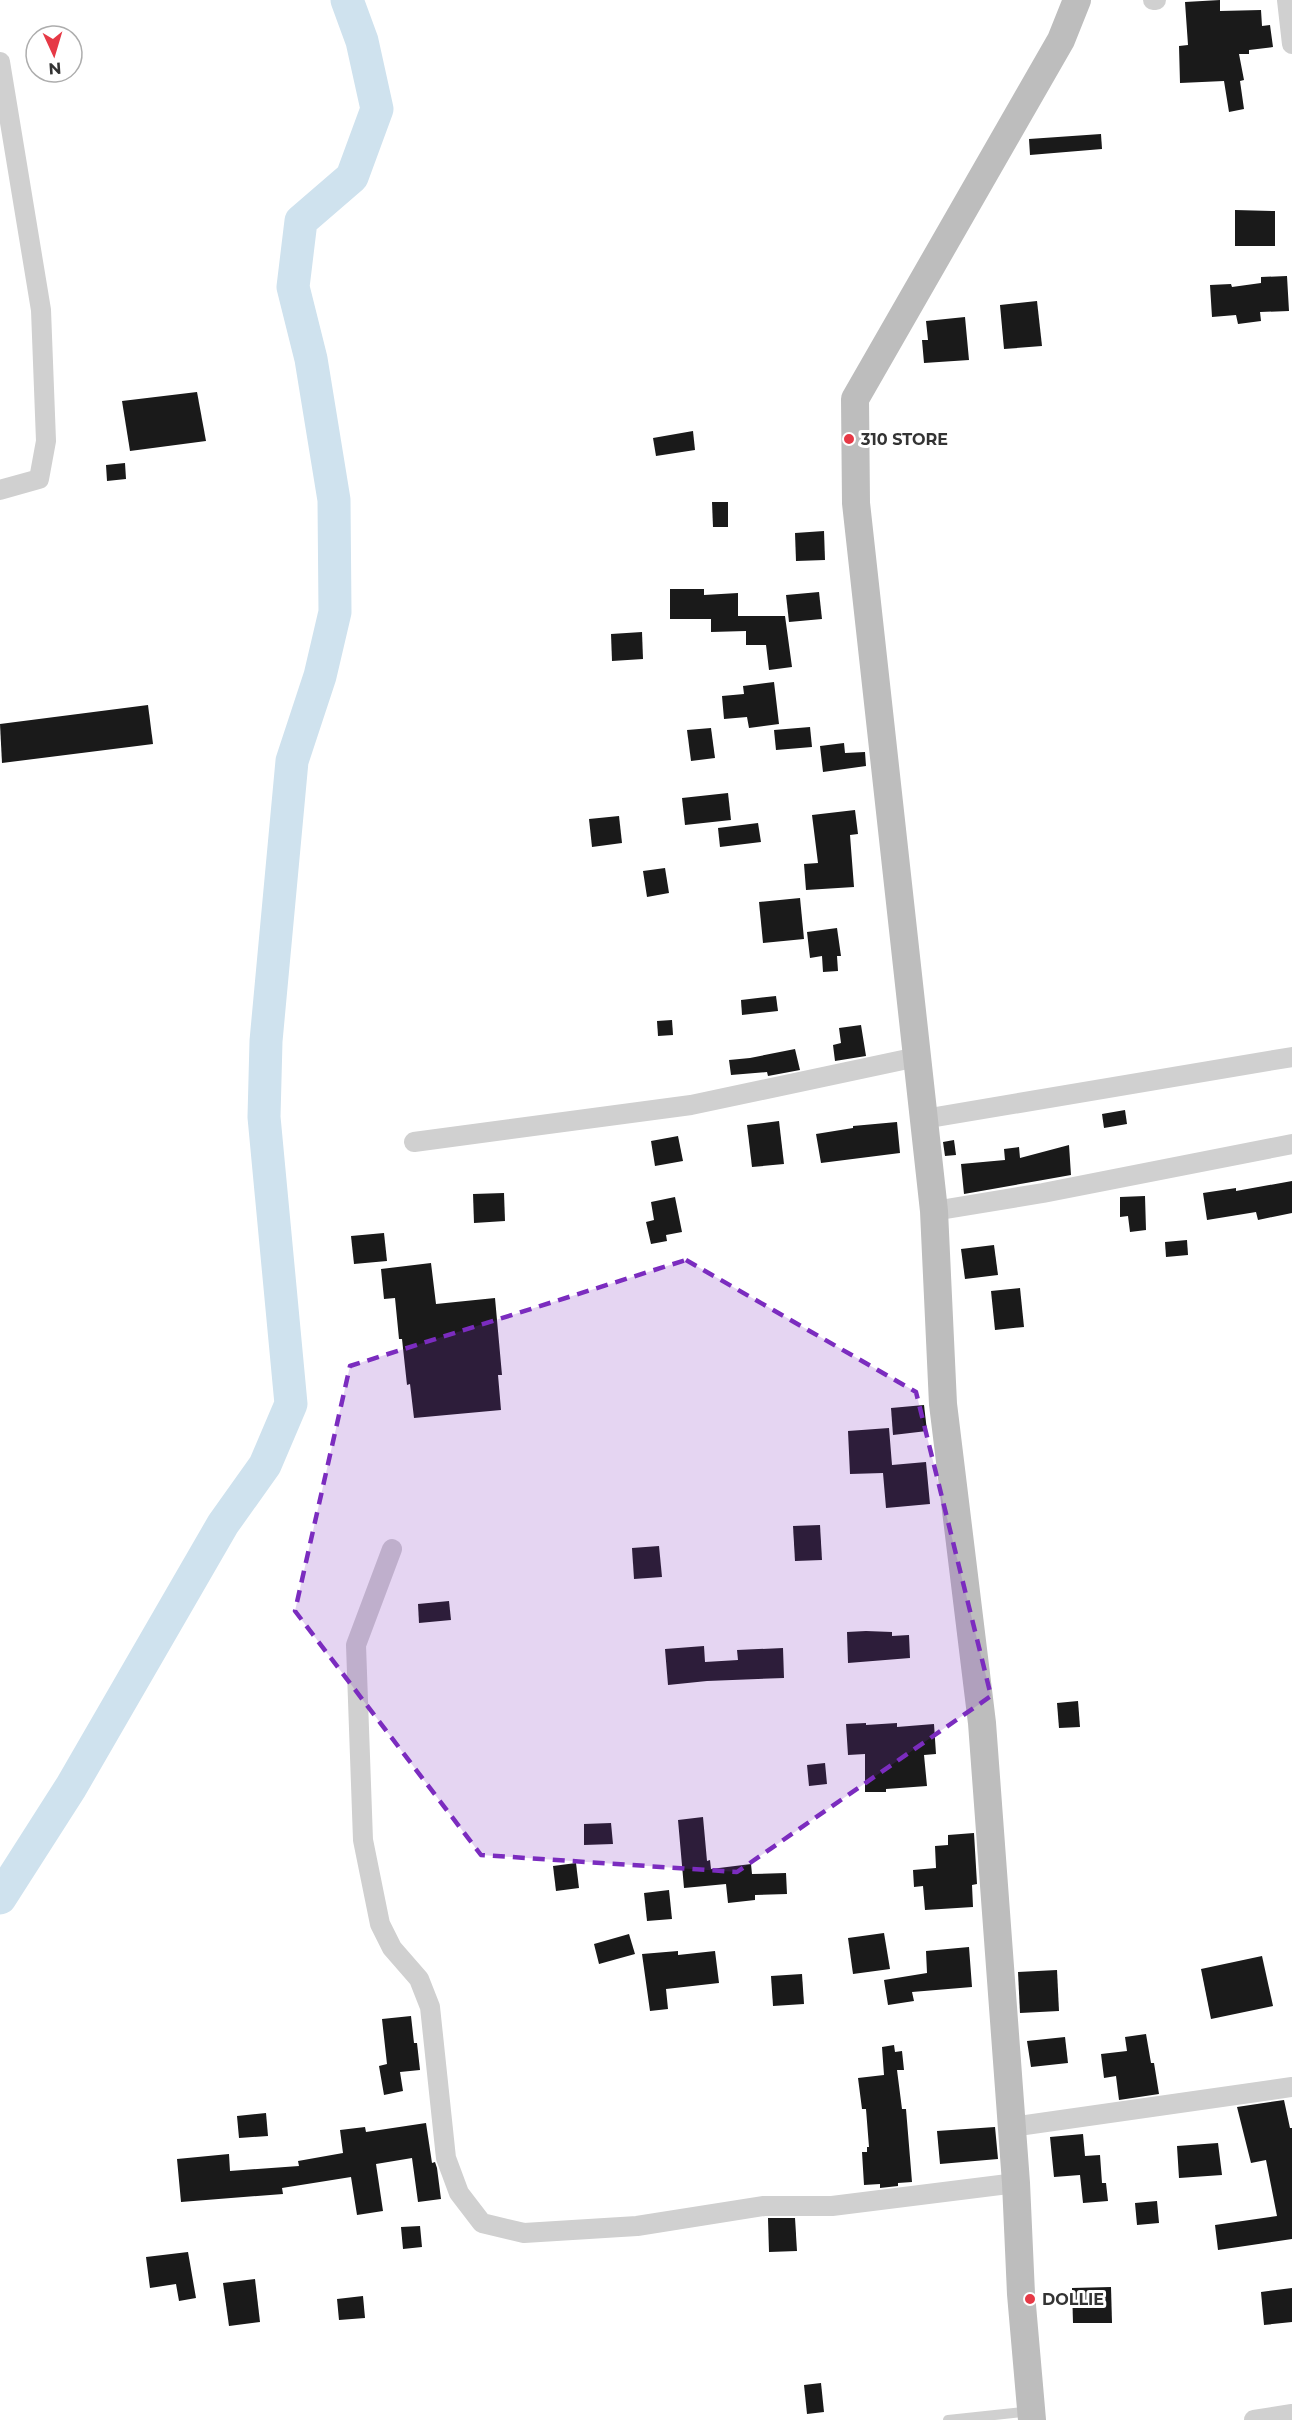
<svg xmlns="http://www.w3.org/2000/svg" width="1292" height="2420" font-family="Montserrat,sans-serif">
<rect width="100%" height="100%" fill="#fff"/>
<g fill="none" stroke-linecap="round" stroke-linejoin="round">
<polyline stroke="#cfe2ee" stroke-width="33" points="0,1898 71,1787 223,1524 265,1465 291,1404 264,1117 266,1041 292,761 320,676 335,612 334,500 311,359 293,287 301,221 352,177 377,109 362,41 347,0"/>
</g>
<g fill="#1a1a1a">
<polygon points="1220,0 1220,11 1261,10 1262,26 1270,25 1273,47 1249,50 1249,54 1239,54 1244,80 1240,81 1244,109 1229,112 1224,81 1180,83 1179,46 1188,45 1185,2"/>
<polygon points="1101,134 1102,149 1030,155 1029,139"/>
<polygon points="1235,210 1275,211 1275,246 1235,246"/>
<polygon points="1287,276 1289,311 1260,312 1261,321 1238,324 1236,315 1212,317 1210,285 1231,284 1232,287 1261,283 1261,277"/>
<polygon points="1037,301 1042,346 1004,349 1000,305"/>
<polygon points="965,317 969,360 924,363 922,340 928,340 926,321"/>
<polygon points="197,392 206,441 130,451 122,401"/>
<polygon points="693,431 695,450 656,456 653,438"/>
<polygon points="125,463 126,479 107,481 106,465"/>
<polygon points="712,502 728,502 728,527 713,527"/>
<polygon points="824,531 825,560 796,561 795,533"/>
<polygon points="670,589 704,589 704,595 738,593 738,616 785,616 792,667 769,670 766,645 746,645 746,631 711,632 711,619 670,619"/>
<polygon points="819,592 822,619 789,622 786,595"/>
<polygon points="642,632 643,659 612,661 611,634"/>
<polygon points="774,682 779,724 749,728 747,717 724,719 722,696 744,694 743,686"/>
<polygon points="148,705 153,744 2,763 0,724"/>
<polygon points="810,727 812,747 776,750 774,730"/>
<polygon points="711,728 715,758 691,761 687,730"/>
<polygon points="844,743 845,753 865,752 866,766 823,772 820,746"/>
<polygon points="728,793 731,820 685,825 682,798"/>
<polygon points="855,810 858,834 850,835 854,887 806,890 804,864 818,863 812,815"/>
<polygon points="619,816 622,843 592,847 589,819"/>
<polygon points="758,823 761,842 720,847 718,828"/>
<polygon points="665,868 669,893 647,897 643,871"/>
<polygon points="800,898 804,939 763,943 759,902"/>
<polygon points="837,928 841,956 837,956 838,971 823,972 822,956 810,958 807,932"/>
<polygon points="776,996 778,1011 742,1015 741,1000"/>
<polygon points="672,1020 673,1035 658,1036 657,1021"/>
<polygon points="861,1025 866,1056 835,1061 833,1045 841,1043 839,1028"/>
<polygon points="795,1049 800,1070 768,1076 767,1072 731,1075 729,1060 750,1058"/>
<polygon points="1125,1110 1127,1124 1104,1128 1102,1114"/>
<polygon points="779,1121 784,1164 752,1167 747,1125"/>
<polygon points="897,1122 900,1153 821,1163 816,1134 853,1128 853,1126"/>
<polygon points="678,1136 683,1161 655,1166 651,1141"/>
<polygon points="954,1140 956,1155 945,1156 943,1142"/>
<polygon points="1069,1145 1071,1175 964,1194 961,1164 1005,1160 1004,1149 1019,1147 1020,1158"/>
<polygon points="1292,1181 1292,1213 1258,1220 1256,1212 1207,1220 1203,1193 1236,1188 1236,1191"/>
<polygon points="504,1193 505,1221 474,1223 473,1194"/>
<polygon points="1145,1196 1146,1230 1130,1232 1128,1216 1120,1217 1120,1197"/>
<polygon points="675,1197 682,1232 666,1235 667,1241 651,1244 646,1222 654,1220 651,1202"/>
<polygon points="384,1233 387,1261 354,1264 351,1236"/>
<polygon points="1187,1240 1188,1255 1166,1257 1165,1242"/>
<polygon points="994,1245 998,1275 965,1279 961,1249"/>
<polygon points="431,1263 436,1304 495,1298 502,1375 498,1375 501,1410 414,1418 410,1384 407,1385 402,1339 399,1339 395,1298 384,1299 381,1269"/>
<polygon points="1020,1288 1024,1327 995,1330 991,1291"/>
<polygon points="924,1405 927,1431 893,1435 891,1408"/>
<polygon points="889,1428 892,1465 926,1462 930,1504 886,1508 883,1473 850,1474 848,1431"/>
<polygon points="820,1525 822,1560 795,1561 793,1526"/>
<polygon points="659,1546 662,1577 634,1579 632,1548"/>
<polygon points="449,1601 451,1620 419,1623 418,1604"/>
<polygon points="866,1631 892,1632 892,1636 909,1635 910,1658 848,1663 847,1632"/>
<polygon points="704,1646 705,1662 738,1660 737,1650 783,1648 784,1678 707,1681 668,1685 665,1649"/>
<polygon points="1078,1701 1080,1727 1059,1728 1057,1703"/>
<polygon points="866,1723 866,1725 897,1723 897,1727 934,1724 936,1754 924,1755 927,1786 886,1789 886,1792 865,1792 865,1754 848,1755 846,1724"/>
<polygon points="825,1763 827,1784 809,1786 807,1765"/>
<polygon points="703,1817 707,1861 710,1860 711,1869 751,1864 752,1874 786,1873 787,1894 755,1895 755,1900 728,1903 726,1884 684,1888 678,1820"/>
<polygon points="611,1823 613,1844 584,1845 584,1824"/>
<polygon points="974,1833 977,1884 972,1885 973,1907 925,1910 923,1886 914,1887 913,1870 936,1868 935,1846 948,1845 948,1835"/>
<polygon points="576,1863 579,1888 556,1891 553,1866"/>
<polygon points="669,1890 672,1919 647,1921 644,1893"/>
<polygon points="884,1933 890,1969 853,1974 848,1938"/>
<polygon points="629,1934 635,1954 599,1964 594,1944"/>
<polygon points="969,1947 972,1987 912,1992 914,2001 888,2005 884,1980 927,1973 926,1951"/>
<polygon points="678,1951 678,1955 715,1951 719,1983 666,1989 668,2009 650,2011 642,1954"/>
<polygon points="1262,1956 1273,2006 1211,2019 1201,1969"/>
<polygon points="1057,1970 1059,2011 1020,2013 1018,1972"/>
<polygon points="802,1974 804,2004 773,2006 771,1976"/>
<polygon points="411,2016 414,2043 417,2043 420,2070 400,2072 403,2091 384,2095 379,2066 387,2064 382,2019"/>
<polygon points="1146,2034 1151,2063 1154,2063 1159,2094 1119,2100 1116,2076 1104,2078 1101,2054 1127,2051 1125,2037"/>
<polygon points="1065,2037 1068,2063 1031,2067 1027,2041"/>
<polygon points="894,2045 895,2052 902,2051 904,2070 897,2070 902,2109 906,2109 912,2182 898,2183 898,2186 880,2188 880,2184 864,2185 862,2152 867,2152 867,2147 869,2147 866,2109 862,2109 858,2078 884,2075 882,2047"/>
<polygon points="1284,2100 1290,2128 1292,2128 1292,2239 1218,2250 1215,2225 1277,2216 1266,2160 1251,2163 1237,2107"/>
<polygon points="266,2113 268,2136 239,2138 237,2116"/>
<polygon points="426,2123 432,2163 435,2162 437,2168 441,2199 418,2202 412,2158 376,2164 383,2211 357,2215 351,2177 282,2188 283,2194 181,2202 177,2159 229,2154 230,2171 299,2166 298,2161 343,2153 340,2130 365,2127 366,2132"/>
<polygon points="995,2127 998,2159 940,2164 937,2131"/>
<polygon points="1083,2134 1085,2156 1100,2155 1102,2183 1106,2183 1108,2201 1083,2203 1080,2175 1054,2177 1050,2137"/>
<polygon points="1218,2143 1222,2175 1179,2178 1177,2146"/>
<polygon points="1157,2201 1159,2223 1137,2225 1135,2203"/>
<polygon points="768,2218 795,2218 797,2251 769,2252"/>
<polygon points="420,2226 422,2247 403,2249 401,2227"/>
<polygon points="188,2252 196,2298 179,2301 176,2284 150,2288 146,2257"/>
<polygon points="255,2279 260,2322 229,2326 223,2283"/>
<polygon points="1111,2287 1112,2323 1073,2323 1072,2288"/>
<polygon points="1292,2288 1292,2322 1264,2325 1261,2292"/>
<polygon points="363,2296 365,2318 339,2320 337,2299"/>
<polygon points="821,2383 824,2412 807,2414 804,2385"/>
</g>
<g fill="none" stroke-linecap="round" stroke-linejoin="round">
<polyline stroke="#d0d0d0" stroke-width="10" points="948,2420 1032,2411"/>
<g stroke="#d0d0d0" stroke-width="20">
<polyline points="1153,0 1156,0"/>
<polyline points="1287,0 1292,44"/>
<polyline points="0,62 41,310 46,441 39,479 0,490"/>
<polyline points="924,1119 1292,1057"/>
<polyline points="414,1142 691,1105 917,1057"/>
<polyline points="934,1211 1043,1193 1292,1144"/>
<polyline points="392,1549 356,1645 363,1840 380,1924 392,1948 419,1979 430,2007 446,2158 459,2193 482,2223 524,2233 637,2226 764,2206 832,2206 1016,2183"/>
<polyline points="1012,2127 1292,2087"/>
<polyline points="1254,2420 1292,2414"/>
</g>
<polyline stroke="#bdbdbd" stroke-width="28" points="1032,2420 1021,2294 1016,2183 982,1723 943,1404 934,1211 856,503 855,399 1061,40 1077,0"/>
</g>
<path fill="#7b2cbf" fill-opacity="0.2" stroke="#7b2cbf" stroke-width="4.5" stroke-dasharray="12 8" stroke-linejoin="round" d="M686,1260L916,1392L991,1696L737,1872L481,1855L295,1611L350,1366Z"/>
<g fill="#e63946" stroke="#fff" stroke-width="2">
<circle cx="849" cy="439" r="6"/>
<circle cx="1030" cy="2299" r="6"/>
</g>
<g text-anchor="middle" dominant-baseline="central" stroke-width="6" stroke-linejoin="round" paint-order="stroke">
<g font-size="16" font-weight="bold" fill="#333" stroke="#fff" text-anchor="start">
<text x="861" y="439">310 STORE</text>
<text x="1042" y="2299">DOLLIE</text>
</g>
</g>
<g transform="translate(54 54) rotate(176)"><circle r="28" fill="#ffffff" stroke="#adadad" stroke-width="1.5"/>
<path d="M0-4.5L10 22L0 15L-10 22Z" fill="#e63946"/>
<text y="-9" font-size="16" font-weight="bold" text-anchor="middle" fill="#333333">N</text>
</g>
</svg>
